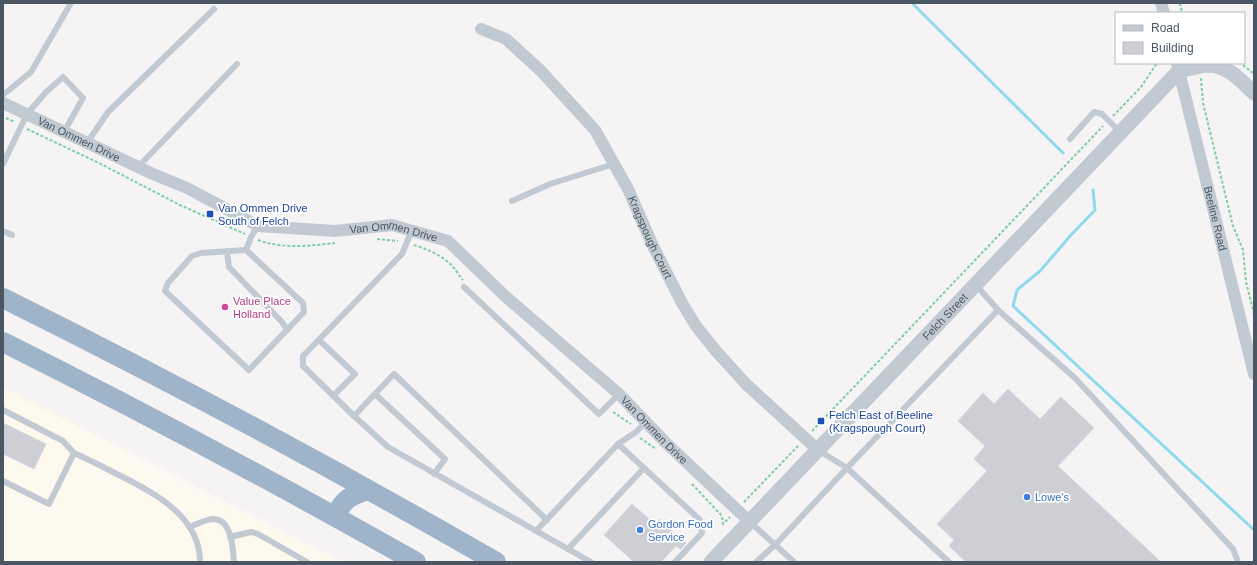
<svg xmlns="http://www.w3.org/2000/svg" width="1257" height="565" font-family="Arial,sans-serif">
<rect width="100%" height="100%" fill="#f5f3f3"/>
<polygon fill="#fdf9ef" points="3,388 344,562 3,562"/>
<g fill="none" stroke-linecap="round" stroke-linejoin="round">
<g stroke="#90daee" stroke-width="3">
<polyline points="912,3 1063,153"/>
<polyline points="1093,190 1095,210 1071,235 1040,271 1017,290 1013,306 1254,530"/>
</g>
</g>
<g fill="#cdcfd5" stroke="#d7d9de">
<polygon points="1008,389 1040,419 1061,397 1094,428 1058,466 1161,562 966,562 949,546 954,540 937,524 987,471 974,459 985,446 958,421 983,393 994,404"/>
<polygon points="3,423 46,444 34,469 3,454"/>
<polygon points="632,504 655,524 659,519 686,543 681,549 676,546 661,562 634,562 604,535"/>
</g>
<g fill="none" stroke-linecap="round" stroke-linejoin="round">
<g stroke="#7ad0a6" stroke-width="2" stroke-dasharray="3 2" stroke-linecap="butt">
<polyline points="1180,3 1182,13"/>
<polyline points="1243,65 1254,74"/>
<polyline points="1201,78 1203,103 1233,226 1243,250 1246,282 1254,314"/>
<polyline points="1113,116 1141,87 1157,63"/>
<polyline points="6,118 15,122"/>
<polyline points="27,129 99,163 180,205 245,234"/>
<polyline points="377,239 398,241"/>
<path d="M258,240C282,249 310,246 335,243"/>
<path d="M414,245C427,249 444,256 453,267C457,271 459,276 463,280"/>
<polyline points="613,412 631,424"/>
<polyline points="812,431 1103,126"/>
<polyline points="640,438 656,449"/>
<polyline points="692,484 722,516 723,524 730,517"/>
<polyline points="744,502 798,446"/>
</g>
<g stroke="#c1cad2" stroke-width="6">
<polyline points="3,95 31,72 71,3"/>
<polyline points="1070,139 1094,112 1102,114 1120,132"/>
<polyline points="87,143 108,112 214,9"/>
<polyline points="3,164 27,114 46,92 63,77 83,98 64,132"/>
<polyline points="138,167 237,64"/>
<polyline points="512,201 550,184 614,164"/>
<polyline points="412,230 402,254 303,356 303,366 354,416 388,447 591,562"/>
<polyline points="3,231 12,235"/>
<polyline points="246,250 201,253 192,256 168,283 165,291 249,370 304,312 303,303 246,250 251,237 258,226"/>
<polyline points="227,251 229,267 282,322 287,330"/>
<polyline points="464,287 599,414 619,394"/>
<polyline points="998,310 1075,378 1233,549 1238,562"/>
<polyline points="319,340 355,374 333,396"/>
<polyline points="375,394 445,459 434,474"/>
<polyline points="3,410 63,441 74,453"/>
<polyline points="354,416 394,374 547,520"/>
<polyline points="618,444 700,520 702,533 675,562"/>
<path d="M3,481L49,504L74,453C90,460 105,468 121,476C156,494 200,517 200,562"/>
<polyline points="750,522 794,562"/>
<path d="M189,527C197,524 206,519 214,519C232,520 233,549 234,562"/>
<polyline points="536,531 618,444 636,432 645,423"/>
<polyline points="230,537 251,532 258,534 307,562"/>
<polyline points="568,549 644,468"/>
<polyline points="756,562 775,545 847,468 818,450"/>
<polyline points="949,562 847,468 998,310 976,285"/>
</g>
<g stroke="#c1cad2" stroke-width="12">
<polyline points="1161,3 1164,13"/>
<path id="s1" d="M481,29L506,39L540,70L595,130L628,189L653,246L682,303L696,326L716,351L746,384L818,450"/>
<path id="s2" d="M1177,63L1254,374"/>
<path id="s3" d="M3,103L153,174L187,188L258,226L335,231L392,225L448,241L505,296L619,394L666,443L750,522"/>
</g>
<path stroke="#c1cad2" stroke-width="15" id="s4" d="M711,562L1179,71C1188,69 1198,66 1207,65C1228,65 1240,80 1254,93"/>
<g stroke="#9fb4c9" stroke-width="20">
<path d="M3,298C170,381 335,469 496,562"/>
<path d="M3,342C143,412 280,485 416,562"/>
<path d="M335,516C344,499 349,496 368,490"/>
</g>
</g>
<g fill="#1a4fb4" stroke="#fff" stroke-width="1.5">
<rect x="206" y="210" width="8" height="8" rx="2"/>
<rect x="817" y="417" width="8" height="8" rx="2"/>
</g>
<circle fill="#d1479c" stroke="#fff" stroke-width="1.5" cx="225" cy="307" r="4"/>
<g fill="#3f7fe0" stroke="#fff" stroke-width="1.5">
<circle cx="1027" cy="497" r="4"/>
<circle cx="640" cy="530" r="4"/>
</g>
<g text-anchor="middle" dominant-baseline="central" stroke-width="3.5" stroke-linejoin="round" paint-order="stroke">
<g font-size="11" fill="#4a5661" stroke="#fff">
<text stroke="none"><textPath href="#s3" startOffset="84">Van Ommen Drive</textPath></text>
<text stroke="none"><textPath href="#s2" startOffset="160">Beeline Road</textPath></text>
<text stroke="none"><textPath href="#s3" startOffset="420">Van Ommen Drive</textPath></text>
<text stroke="none"><textPath href="#s1" startOffset="275">Kragspough Court</textPath></text>
<text stroke="none"><textPath href="#s4" startOffset="339">Felch Street</textPath></text>
<text stroke="none"><textPath href="#s3" startOffset="756">Van Ommen Drive</textPath></text>
</g>
<g font-size="11" fill="#164399" stroke="#fff" text-anchor="start">
<text x="218" y="208">Van Ommen Drive<tspan x="218" dy="13">South of Felch</tspan></text>
<text x="829" y="415">Felch East of Beeline<tspan x="829" dy="13">(Kragspough Court)</tspan></text>
</g>
<g font-size="11" fill="#b23c85" stroke="#fff" text-anchor="start">
<text x="233" y="301">Value Place<tspan x="233" dy="13">Holland</tspan></text>
</g>
<g font-size="11" fill="#366cbe" stroke="#fff" text-anchor="start">
<text x="1035" y="497">Lowe's</text>
<text x="648" y="524">Gordon Food<tspan x="648" dy="13">Service</tspan></text>
</g>
</g>
<rect width="1257" height="565" fill="none" stroke="#4a5661" stroke-width="8"/>
<rect x="1115" y="12" width="130" height="52" fill="#ffffff" stroke="#b7bbc0"/>
<rect x="1123" y="25" width="20" height="6" fill="#c1cad2" stroke="#b7bbc0"/>
<text x="1151" y="32" font-size="12" fill="#4a5661">Road</text>
<rect x="1123" y="42" width="20" height="12" fill="#cdcfd5" stroke="#b7bbc0"/>
<text x="1151" y="52" font-size="12" fill="#4a5661">Building</text>
</svg>
